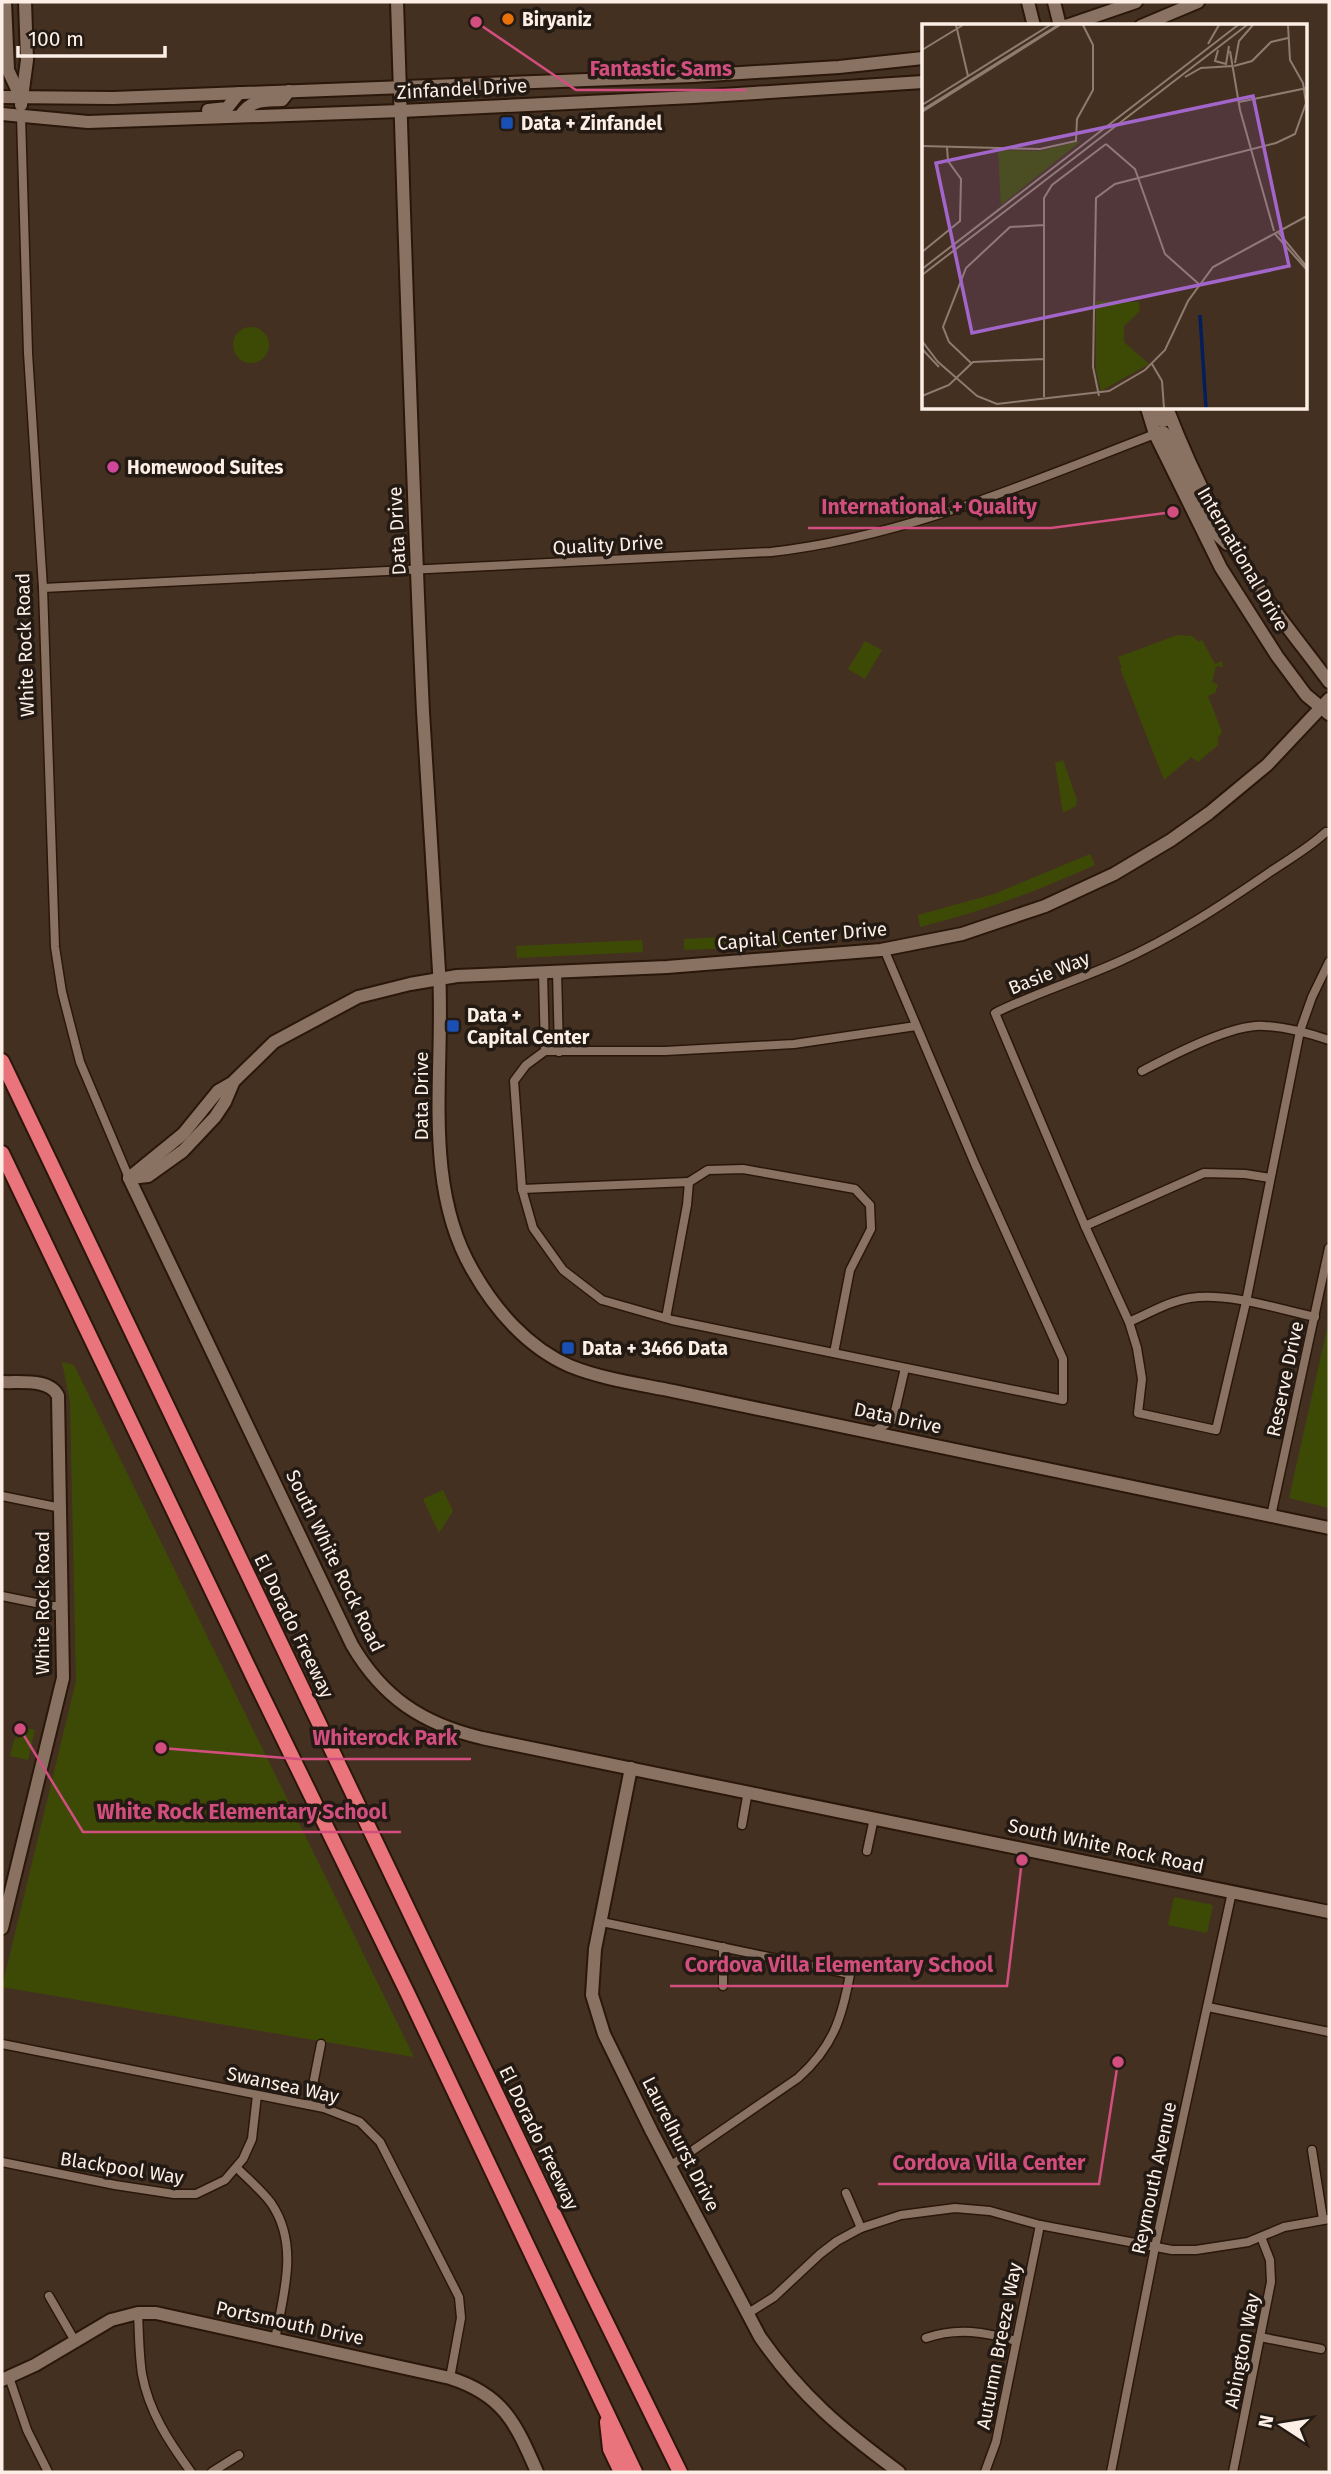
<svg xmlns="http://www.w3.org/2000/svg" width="1331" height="2474" font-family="'Fira Sans',sans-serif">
<rect width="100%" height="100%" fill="#443021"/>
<g fill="#3d4a06">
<circle cx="251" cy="345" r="18"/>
<polygon points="1177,635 1192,636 1199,642 1202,640 1215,664 1222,661 1223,667 1216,666 1212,682 1218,685 1215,693 1208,696 1222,732 1218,738 1218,745 1198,762 1191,757 1164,780 1120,668 1122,667 1118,657"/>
<polygon points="865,641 882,650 865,679 848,669"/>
<polygon points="1063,760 1077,800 1076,806 1063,813 1055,763"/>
<path d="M1090,854L1095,865C1038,891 981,912 920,927L918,915L994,894Z"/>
<polygon points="818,932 819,943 767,947 766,935"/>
<polygon points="764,935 764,947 684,950 684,939"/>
<polygon points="642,940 643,952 517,958 516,946"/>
<polygon points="1329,1320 1329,1508 1289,1498"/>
<polygon points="62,1362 74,1365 414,2057 2,1987 76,1681 70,1402"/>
<polygon points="443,1490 453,1511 439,1533 423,1499"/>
<polygon points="23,1727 35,1730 28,1760 10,1756 15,1737 20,1738"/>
<polygon points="1174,1897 1213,1905 1207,1933 1168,1925"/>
</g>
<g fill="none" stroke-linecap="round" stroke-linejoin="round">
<g stroke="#2a170a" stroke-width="11">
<g id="street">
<polyline points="21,116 28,353 43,588 55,947 62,992 80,1062 129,1178"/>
<path d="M43,588L771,552C905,537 1030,482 1155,434"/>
<path d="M1329,832H1326C1309,848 1289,859 1270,872C1222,905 1172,938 1118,962C1078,980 1035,993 995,1013L1085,1226L1129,1322L1137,1348L1142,1379L1138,1413L1216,1430L1246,1302L1300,1031L1312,997L1329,962"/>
<polyline points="884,949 975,1164 1063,1359 1063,1400 672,1320 602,1300 563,1270 533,1228 522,1189 514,1081 526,1065 545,1051 665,1051 794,1044 916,1026"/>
<polyline points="557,971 559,1052"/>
<polyline points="543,972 545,1051"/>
<path d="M1142,1071C1171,1056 1233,1023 1265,1026C1287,1027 1308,1033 1329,1040"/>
<polyline points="689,1182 708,1170 743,1169 855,1189 870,1205 871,1229 850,1270 834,1353"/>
<polyline points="522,1189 689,1182 687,1205 666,1318"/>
<polyline points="1085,1226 1204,1173 1245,1174 1270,1178"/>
<path d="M1129,1322C1148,1314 1169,1301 1190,1298C1228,1292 1278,1309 1315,1317"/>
<polyline points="873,1432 893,1420 905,1368"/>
<polyline points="2,1496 61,1508"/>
<polyline points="1271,1516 1329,1248"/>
<polyline points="2,1596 51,1606 62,1606"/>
<polyline points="742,1825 748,1791"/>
<polyline points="867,1851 874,1818"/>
<path d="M602,1922L850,1974C842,2018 833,2047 798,2078L670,2166"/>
<polyline points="723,1986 723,1947"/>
<polyline points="1208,2007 1329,2032"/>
<polyline points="2,2044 324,2108 360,2122 380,2142 459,2297 461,2318 450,2378"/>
<polyline points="309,2105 321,2044"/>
<polyline points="1312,2150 1323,2219"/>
<polyline points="2,2162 115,2185 174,2194 196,2194 225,2180 243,2159 252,2139 257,2095"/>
<path d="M237,2168C248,2179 262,2191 271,2203C300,2245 283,2295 275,2340"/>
<polyline points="846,2193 861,2228"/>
<polyline points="49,2296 75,2341"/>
<path d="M138,2313C139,2333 139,2354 142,2374C149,2412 169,2442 191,2472"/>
<polyline points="747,2314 774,2297 820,2254 837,2241 861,2228 901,2215 955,2208 990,2211 1040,2225 1172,2250 1196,2250 1248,2242 1284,2227 1329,2219"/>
<polyline points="1260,2337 1321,2349"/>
<path d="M926,2338C957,2327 985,2332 1016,2341"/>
<polyline points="9,2377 27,2430 48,2472"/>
<polyline points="212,2472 239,2455"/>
<polyline points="985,2472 996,2442 1040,2225"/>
<polyline points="1111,2472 1155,2247 1232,1892"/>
<polyline points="1233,2472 1271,2282 1270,2260 1261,2237"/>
</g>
</g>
<g stroke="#2a170a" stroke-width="16">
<g id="secondary">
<polyline points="5,2 8,70 21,98"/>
<path d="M397,2C405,239 412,475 423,712C428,798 434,885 439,971C445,1069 421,1183 473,1271C495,1310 528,1348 570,1366C602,1379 639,1384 673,1391L1329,1528"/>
<polyline points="1028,2 1034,26"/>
<polyline points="1054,2 1060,26"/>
<polyline points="1066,26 1136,2"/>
<polyline points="1141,26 1198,2"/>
<polyline points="2,97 113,98 692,76 839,67 923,58"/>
<polyline points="21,105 27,60 25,2"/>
<polyline points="208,110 227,108 239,93"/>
<polyline points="2,114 88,122 401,111 693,97 923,82"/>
<path d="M240,116C252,99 262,101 282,100L289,91"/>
<polyline points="1147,408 1155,434 1221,568 1277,656 1306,695 1329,714"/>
<polyline points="1156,408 1162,421 1171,419"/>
<path d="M1167,408C1192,473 1223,535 1262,592C1283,623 1307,652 1329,682"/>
<polyline points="1155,434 1163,432 1167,436 1209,527 1227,544"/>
<path d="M129,1178L352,1645C383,1698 423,1724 482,1738L1329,1912"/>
<polyline points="129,1178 183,1134 218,1091 232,1083 274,1042 358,997 410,984 457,976 667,967 881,950 962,934 1045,906 1114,874 1171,840 1209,813 1267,765 1329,699"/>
<polyline points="130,1178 148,1176 183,1151 215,1117 225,1102 233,1083"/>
<path d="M2,1382C19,1383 50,1378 58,1396L63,1678L2,1928"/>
<path d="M631,1768L595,1949L592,1995L604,2034L652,2132L760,2337C801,2396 842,2430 899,2472"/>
<path d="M2,2380L35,2365L111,2320L138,2313H156L450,2378C504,2395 516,2424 537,2472"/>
</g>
</g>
<g stroke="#2a170a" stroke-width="18">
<g id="highway">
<polyline points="2,1061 586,2281 680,2472"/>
<polyline points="2,1153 258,1687 407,1992 635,2472"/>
<polyline points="607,2422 610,2449 621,2472"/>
</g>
</g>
<use href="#street" stroke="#8a7262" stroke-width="8"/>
<use href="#secondary" stroke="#8a7262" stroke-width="12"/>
<use href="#highway" stroke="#e9747b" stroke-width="14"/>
</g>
<circle fill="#e8710a" stroke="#231a14" stroke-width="2.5" cx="508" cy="19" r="7"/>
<g fill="#1a4fb4" stroke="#231a14" stroke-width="2.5">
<rect x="500" y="116" width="14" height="14" rx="3.5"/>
<rect x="446" y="1019" width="14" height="14" rx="3.5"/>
<rect x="561" y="1341" width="14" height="14" rx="3.5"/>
</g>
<circle fill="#d1479c" stroke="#231a14" stroke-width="2.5" cx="113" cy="467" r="7"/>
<g text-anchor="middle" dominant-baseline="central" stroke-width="7" stroke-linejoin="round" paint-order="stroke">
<g font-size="19" font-weight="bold" fill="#fdefe6" stroke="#231a14" text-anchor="start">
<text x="522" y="19">Biryaniz</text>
<text x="521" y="123">Data + Zinfandel</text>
<text x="127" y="467">Homewood Suites</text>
<text x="467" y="1015">Data +<tspan x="467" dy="22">Capital Center</tspan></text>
<text x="582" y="1348">Data + 3466 Data</text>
</g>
<g font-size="19" fill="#fdefe6" stroke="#231a14">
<text transform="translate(462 89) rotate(-3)">Zinfandel Drive</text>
<text transform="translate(397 531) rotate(-93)">Data Drive</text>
<text transform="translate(608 545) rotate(-3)">Quality Drive</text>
<text transform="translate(1243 559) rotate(60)">International Drive</text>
<text transform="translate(25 645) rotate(-92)">White Rock Road</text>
<text transform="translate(802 936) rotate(-5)">Capital Center Drive</text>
<text transform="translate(1049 973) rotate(-22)">Basie Way</text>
<text transform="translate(421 1096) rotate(-90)">Data Drive</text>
<text transform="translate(1285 1379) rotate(-78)">Reserve Drive</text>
<text transform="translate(898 1418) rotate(12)">Data Drive</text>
<text transform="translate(335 1561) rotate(64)">South White Rock Road</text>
<text transform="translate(42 1603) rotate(-90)">White Rock Road</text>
<text transform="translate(294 1626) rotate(64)">El Dorado Freeway</text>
<text transform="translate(1106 1846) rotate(12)">South White Rock Road</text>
<text transform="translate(283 2085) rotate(12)">Swansea Way</text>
<text transform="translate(539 2138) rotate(64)">El Dorado Freeway</text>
<text transform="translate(681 2144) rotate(63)">Laurelhurst Drive</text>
<text transform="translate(122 2168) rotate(9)">Blackpool Way</text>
<text transform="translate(1154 2178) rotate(-78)">Reymouth Avenue</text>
<text transform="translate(290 2323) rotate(12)">Portsmouth Drive</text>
<text transform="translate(999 2346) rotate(-79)">Autumn Breeze Way</text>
<text transform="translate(1242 2351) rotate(-79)">Abington Way</text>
</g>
</g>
<g transform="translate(922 24)">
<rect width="385" height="385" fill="#443021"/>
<path d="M158,117V118L79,181L76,126L118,127ZM174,277L217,278L218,287L202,302V318L227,340L179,367L174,346Z" fill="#3d4a06"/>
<path fill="none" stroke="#041e5a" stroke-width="3.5" d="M278,291L284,384"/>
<path fill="none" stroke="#8e7c70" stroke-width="2" d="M34,1L46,52M286,20L297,1M0,26L41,1M296,26L293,37L304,40L307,22M308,27L318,86L352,207M313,39L317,17L331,1M312,42L330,37L349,18L366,14M263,53L279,44L311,42M317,78L385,64M0,81L128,1M0,86L136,1M0,88L138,1M184,120L213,145L243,230L278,261M0,122L118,125L154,117L155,95L171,66V21L161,1M356,208L385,243M353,210L385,246M0,228L38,197L39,155L26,137L25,123M0,245L316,1M0,251L325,1M0,317L16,338M0,325L17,343M15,337L55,372L75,380L187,367L223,346L243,326L266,277L291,243L385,192M49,339L27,318L21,303L44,244L88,203L122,201M230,340L240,357L242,384M0,372L27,361L51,338L122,335M177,372L171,343L174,174L193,160L354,119L373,110L384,79L381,59L368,36L366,1M122,373V174L130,161L184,120"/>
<path fill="#a266cb" fill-opacity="0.15" stroke="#a266cb" stroke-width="3.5" d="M331,72L367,242L50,309L14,139Z"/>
<rect width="385" height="385" fill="none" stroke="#fdefe6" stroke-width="3.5"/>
</g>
<path fill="none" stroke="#d14e7e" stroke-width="2.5" d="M476 22L576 90H746M1173 512L1051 528H808M161 1748L298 1759H471M20 1729L83 1832H401M1022 1860L1007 1986H670M1118 2062L1099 2184H878"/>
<g fill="#d14e7e" stroke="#231a14" stroke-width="2.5">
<circle cx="476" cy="22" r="7"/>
<circle cx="1173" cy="512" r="7"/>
<circle cx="161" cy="1748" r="7"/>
<circle cx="20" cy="1729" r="7"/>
<circle cx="1022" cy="1860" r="7"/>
<circle cx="1118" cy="2062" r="7"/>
</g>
<g font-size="21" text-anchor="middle" font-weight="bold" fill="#d14e7e" stroke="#231a14" stroke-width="7" stroke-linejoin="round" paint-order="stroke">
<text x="661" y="76">Fantastic Sams</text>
<text x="929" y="514">International + Quality</text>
<text x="385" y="1745">Whiterock Park</text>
<text x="242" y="1819">White Rock Elementary School</text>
<text x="839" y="1972">Cordova Villa Elementary School</text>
<text x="989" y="2170">Cordova Villa Center</text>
</g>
<rect width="1331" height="2474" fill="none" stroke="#fdefe6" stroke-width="7"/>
<g transform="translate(1282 2425) rotate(282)" stroke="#231a14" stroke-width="5" paint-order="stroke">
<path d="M0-5L12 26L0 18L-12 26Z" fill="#fdefe6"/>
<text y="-10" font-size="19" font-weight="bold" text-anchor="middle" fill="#fdefe6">N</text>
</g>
<path d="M18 46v10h147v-10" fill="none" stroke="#fdefe6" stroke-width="3.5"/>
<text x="28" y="46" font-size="21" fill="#fdefe6" stroke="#231a14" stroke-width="5" paint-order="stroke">100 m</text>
</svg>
